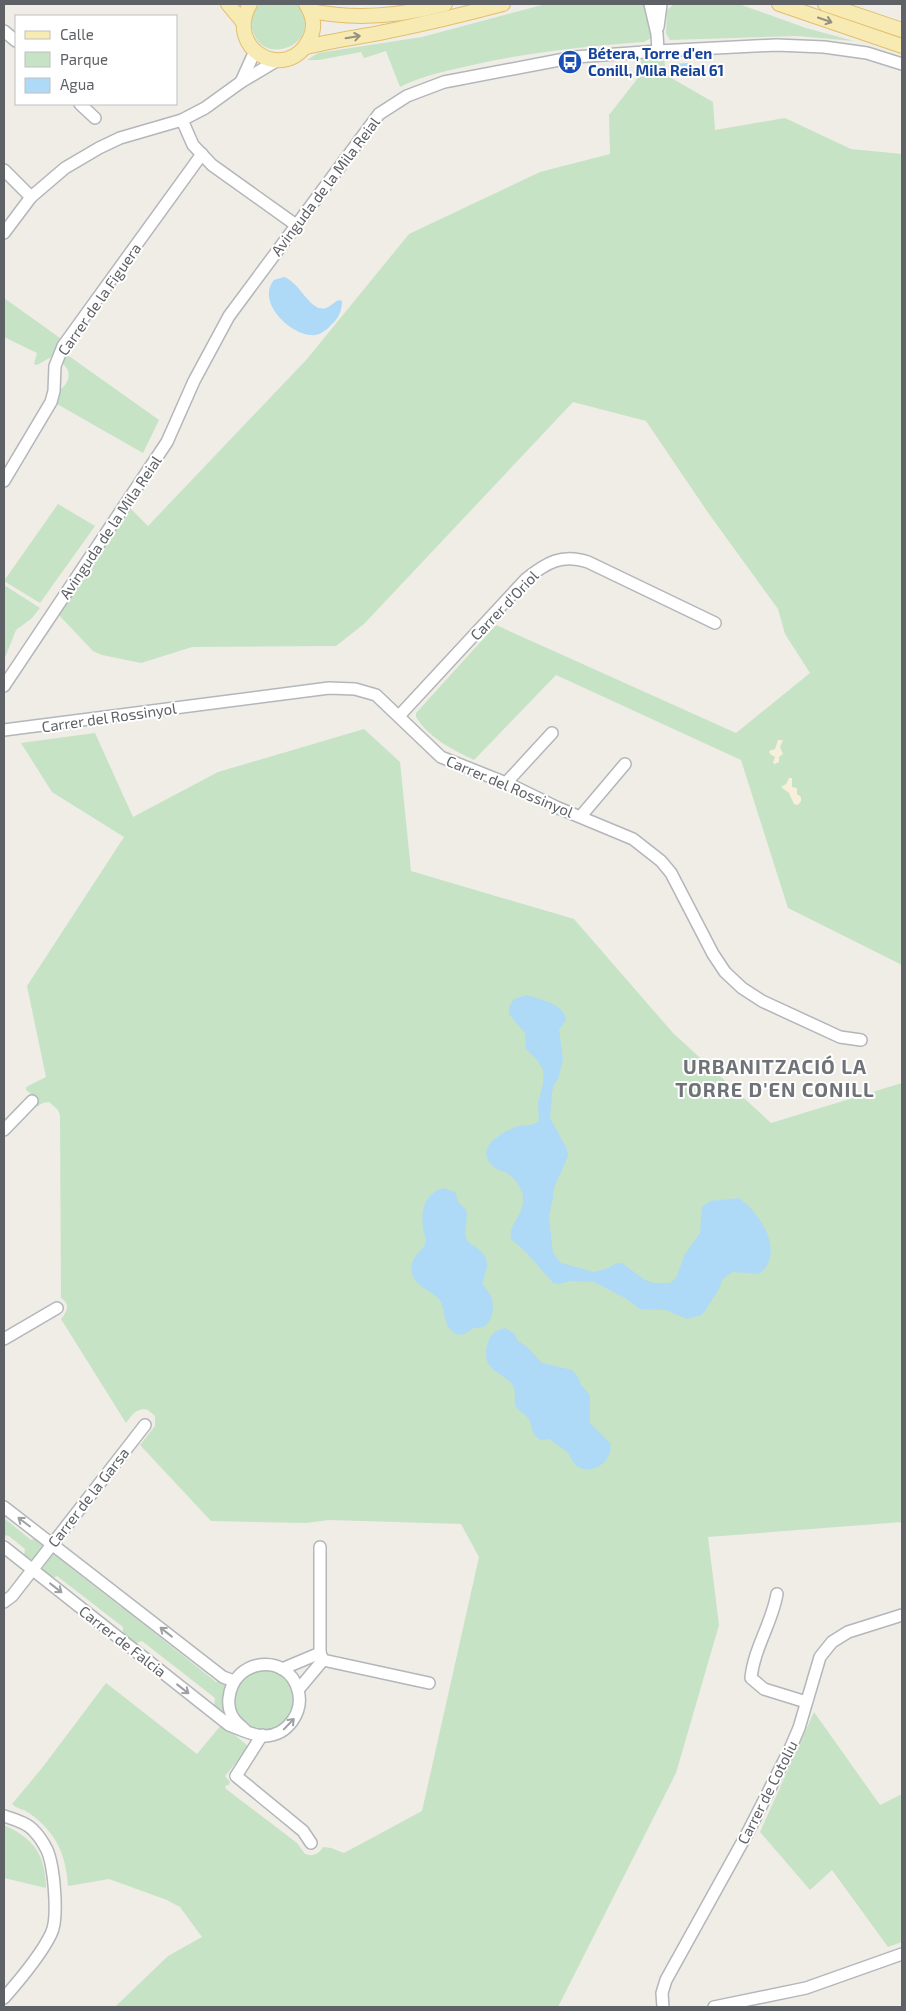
<svg xmlns="http://www.w3.org/2000/svg" width="906" height="2011" font-family="'Exo 2',sans-serif">
<rect width="100%" height="100%" fill="#efede6"/>
<g fill="#c6e3c6">
<path d="M260,4H297C328,44 260,70 252,28C251,19 253,10 260,4Z"/>
<path d="M546,4H648L651,38L644,42C587,46 532,52 477,64C451,70 423,75 400,87L386,51L364,58L361,52L319,60H307L318,53L422,37Z"/>
<polygon points="674,4 739,4 806,28 854,41 797,36 670,40 666,33 667,10"/>
<path d="M641,57L664,58L666,75L713,102L715,130L785,118L851,149L902,154V965L788,908L741,760L556,675L474,760C453,750 429,738 416,717V713L496,625L736,733L810,673L785,634L778,609L709,514L646,421L573,402L364,624L336,646L192,647L141,663L102,655L93,651L56,612L128,506L148,526L307,359L409,234L540,172L610,154L609,115L641,74Z"/>
<polygon points="4,298 60,338 51,357 37,365 34,364 37,353 4,337"/>
<path d="M66,354L159,420L143,453L57,404L58,391C70,384 73,371 61,362Z"/>
<polygon points="58,504 95,526 40,603 4,581"/>
<polygon points="4,585 40,608 32,618 16,630 4,660"/>
<path d="M364,729L400,762L411,871L574,919L673,1033L771,1123L902,1083V1522L708,1537L719,1625L676,1773L558,2007H115L168,1956L202,1937L180,1907L167,1900L109,1879L68,1886C66,1854 56,1832 29,1813C24,1809 17,1809 12,1804L42,1768L106,1683L197,1754L222,1724L249,1747L225,1776L230,1782L229,1785L225,1786L226,1789L297,1843L305,1854C313,1857 319,1854 323,1847L331,1848L344,1853L422,1811L479,1557L461,1524L329,1520L306,1523L211,1521L140,1445L155,1426V1416L148,1410C137,1407 132,1415 126,1423L61,1319C67,1312 71,1304 61,1298L60,1115L58,1110L49,1102L43,1103L36,1107V1098L26,1090V1087L46,1077L27,986L124,837L52,792L21,743L95,733L133,817L218,772Z"/>
<polygon points="4,1518 31,1540 38,1537 43,1544 44,1548 33,1560 24,1556 25,1549 9,1536 4,1535"/>
<polygon points="54,1552 66,1556 66,1564 121,1607 129,1604 141,1614 137,1619 216,1682 224,1679 226,1683 223,1698 226,1712 222,1713 214,1706 215,1698 142,1641 134,1644 123,1636 123,1627 57,1576 50,1579 42,1569"/>
<circle cx="265" cy="1699" r="31"/>
<polygon points="814,1712 880,1805 902,1794 902,1942 888,1947 832,1870 810,1890 760,1832"/>
<path d="M4,1825C34,1839 45,1854 46,1888L4,1878Z"/>
</g>
<g fill="#f7efd9">
<polygon points="778,740 783,740 780,747 783,754 779,757 779,762 775,764 773,763 775,757 770,754 769,751 775,749"/>
<polygon points="789,778 792,778 792,787 797,788 797,794 801,797 801,801 798,805 794,804 789,793 781,787 786,784"/>
</g>
<g fill="#aed9f7">
<polygon points="688,63 689,66 691,66 689,74 671,75 670,64"/>
<path d="M284,277C300,282 310,313 326,308C331,306 334,302 339,300L342,301C342,311 338,319 331,325C326,331 319,336 311,335C290,334 256,302 274,280Z"/>
<path d="M527,995C540,1000 564,1003 566,1020L559,1030L563,1059L558,1079L554,1085L552,1092L550,1118L567,1149L568,1156L554,1188L553,1198L549,1216L553,1253L561,1263L594,1272L608,1268L617,1263H622L645,1280L654,1283H670L676,1278L685,1254L700,1233L702,1207L710,1201L739,1198C761,1214 786,1253 759,1274L733,1272L728,1275L722,1280L719,1289L705,1311L701,1315L687,1319L666,1310L640,1309L625,1298L594,1282L571,1281L559,1284L553,1283L526,1252L511,1239C508,1222 528,1213 522,1192C519,1184 514,1178 507,1173C504,1171 500,1171 497,1169C483,1161 483,1147 496,1138C502,1133 513,1127 520,1126C528,1125 532,1126 539,1121L538,1103L543,1084V1070L538,1061L526,1049L525,1033L509,1014V1007L514,999Z"/>
<path d="M443,1188L455,1192L459,1203L466,1210C469,1219 463,1229 466,1238C468,1242 471,1244 474,1246C492,1257 488,1267 482,1283C484,1287 487,1289 489,1293C495,1301 494,1318 486,1325C482,1329 476,1326 472,1329C465,1334 460,1338 452,1331C442,1324 447,1306 437,1297C429,1290 415,1285 412,1274C408,1255 427,1250 426,1240C426,1237 424,1235 424,1233C420,1214 423,1194 443,1188Z"/>
<path d="M505,1328L514,1333L518,1341L527,1347L542,1363L572,1370L578,1377L581,1385L590,1395V1424C598,1430 603,1436 610,1443C614,1459 596,1474 580,1468C573,1465 571,1456 566,1451C560,1446 555,1445 550,1439L541,1440C529,1433 534,1427 528,1418C524,1413 517,1411 515,1404C514,1399 516,1393 514,1388C507,1371 478,1374 488,1342C491,1334 496,1330 505,1328Z"/>
</g>
<g fill="none" stroke-linecap="round" stroke-linejoin="round">
<g stroke="#b3b6ba" stroke-width="14">
<g id="minor">
<polyline points="650,4 657,34 658,51"/>
<polyline points="658,27 661,4"/>
<polyline points="4,31 16,41"/>
<polyline points="241,82 255,51"/>
<polyline points="80,104 95,118"/>
<polyline points="182,120 193,145 212,165 296,225"/>
<polyline points="4,170 31,197"/>
<polyline points="4,233 31,197 65,168 99,148 120,138 182,120 205,108 241,82 278,60"/>
<polyline points="4,481 51,402 54,391 55,366 63,346 202,154"/>
<polyline points="4,686 167,442 194,381 229,316 379,114 407,96 444,82 575,57 658,51 776,45 824,47 867,53 902,64"/>
<path d="M399,716L526,579C546,563 562,553 588,562L715,623"/>
<polyline points="4,730 329,688 355,689 376,695 441,757 511,785 556,807 633,839 661,861 671,873 713,954 725,972 742,988 762,1001 840,1037 861,1040"/>
<polyline points="506,783 552,733"/>
<polyline points="581,816 625,764"/>
<polyline points="4,1130 32,1101"/>
<polyline points="4,1339 57,1308"/>
<polyline points="4,1507 223,1677 234,1681"/>
<path d="M4,1547L229,1725C240,1729 253,1736 265,1736C288,1735 304,1712 298,1690C288,1652 233,1658 229,1698C228,1705 230,1714 234,1719C237,1723 242,1727 245,1730"/>
<polyline points="320,1547 320,1653"/>
<path d="M777,1594C772,1623 754,1648 751,1678L764,1689L806,1702"/>
<polyline points="4,1602 12,1596 145,1425"/>
<polyline points="323,1660 429,1683"/>
<polyline points="282,1669 320,1653 323,1660 298,1690"/>
<polyline points="262,1735 236,1776 303,1831 311,1843"/>
<path d="M4,1816C13,1819 28,1823 34,1831C39,1836 44,1844 47,1850C54,1866 59,1919 51,1934C42,1953 18,1982 4,1998"/>
<polyline points="663,2007 662,1993 666,1980 748,1832 790,1749 799,1728 820,1657 832,1642 848,1632 902,1615"/>
<polyline points="714,2007 806,1988 902,1954"/>
</g>
</g>
<g stroke="#e3bf6b" stroke-width="16">
<g id="major">
<polyline points="228,4 243,22"/>
<path d="M250,4C224,49 286,84 309,40C316,28 313,15 306,4"/>
<polyline points="779,4 902,46"/>
<polyline points="825,4 902,30"/>
<path d="M311,11C356,20 401,16 445,4"/>
<path d="M306,47C334,40 361,37 389,31C428,23 465,14 503,4"/>
</g>
</g>
<use href="#minor" stroke="#fff" stroke-width="11"/>
<use href="#major" stroke="#f7eab3" stroke-width="14"/>
</g>
<defs><path id="oneway-shaft" d="M-6 0H5M1.5-3L5.5 0L1.5 3" fill="none" stroke-width="1.6" stroke-linecap="round" stroke-linejoin="round" transform="scale(1.25)"/></defs>
<g stroke="#949180">
<use href="#oneway-shaft" transform="translate(825 20) rotate(19)"/>
<use href="#oneway-shaft" transform="translate(353 37) rotate(-9)"/>
</g>
<g stroke="#9ea0a3">
<use href="#oneway-shaft" transform="translate(24 1522) rotate(-143)"/>
<use href="#oneway-shaft" transform="translate(56 1588) rotate(38)"/>
<use href="#oneway-shaft" transform="translate(166 1632) rotate(-142)"/>
<use href="#oneway-shaft" transform="translate(183 1689) rotate(38)"/>
<use href="#oneway-shaft" transform="translate(289 1724) rotate(-46)"/>
</g>
<defs>
<g id="bus-disc" transform="scale(1.25)"><circle r="9.5" fill="#1a4fb4" stroke="#fff"/><path d="M-5-6H5V4H4V6H2V4H-2V6H-4V4H-5ZM-3.5-4V0h7V-4ZM-3.5 1.2v1.5H-2V1.2ZM2 1.2v1.5H3.5V1.2Z" fill="#fff"/></g>
</defs>
<g fill-rule="evenodd">
<use href="#bus-disc" x="570" y="62"/>
</g>
<g text-anchor="middle" dominant-baseline="central" stroke-width="4" stroke-linejoin="round" paint-order="stroke">
<g font-size="15" font-weight="bold" fill="#164399" stroke="#fff" text-anchor="start">
<text x="588" y="53">Bétera, Torre d'en<tspan x="588" dy="17">Conill, Mila Reial 61</tspan></text>
</g>
<g font-size="15" fill="#5e6165" stroke="#fff">
<text transform="translate(325 186) rotate(-53)">Avinguda de la Mila Reial</text>
<text transform="translate(99 299) rotate(-55)">Carrer de la Figuera</text>
<text transform="translate(110 527) rotate(-56)">Avinguda de la Mila Reial</text>
<text transform="translate(504 605) rotate(-46)">Carrer d'Oriol</text>
<text transform="translate(109 717) rotate(-8)">Carrer del Rossinyol</text>
<text transform="translate(510 786) rotate(23)">Carrer del Rossinyol</text>
<text transform="translate(88 1497) rotate(-52)">Carrer de la Garsa</text>
<text transform="translate(123 1641) rotate(38)">Carrer de Falcia</text>
<text transform="translate(767 1792) rotate(-63)">Carrer de Cotoliu</text>
</g>
<g font-size="20" font-weight="bold" letter-spacing="1" fill="#6f7377" stroke="#fff">
<text x="775" y="1066">URBANITZACIÓ LA<tspan x="775" dy="23">TORRE D'EN CONILL</tspan></text>
</g>
</g>
<rect width="906" height="2011" fill="none" stroke="#5e6165" stroke-width="10"/>
<rect x="15" y="15" width="162" height="90" fill="#ffffff" stroke="#bfc0c1"/>
<rect x="25" y="31" width="25" height="8" fill="#f7eab3" stroke="#bfc0c1"/>
<text x="60" y="40" font-size="15" fill="#5e6165">Calle</text>
<rect x="25" y="52" width="25" height="15" fill="#c6e3c6" stroke="#bfc0c1"/>
<text x="60" y="65" font-size="15" fill="#5e6165">Parque</text>
<rect x="25" y="78" width="25" height="15" fill="#aed9f7" stroke="#bfc0c1"/>
<text x="60" y="90" font-size="15" fill="#5e6165">Agua</text>
</svg>
